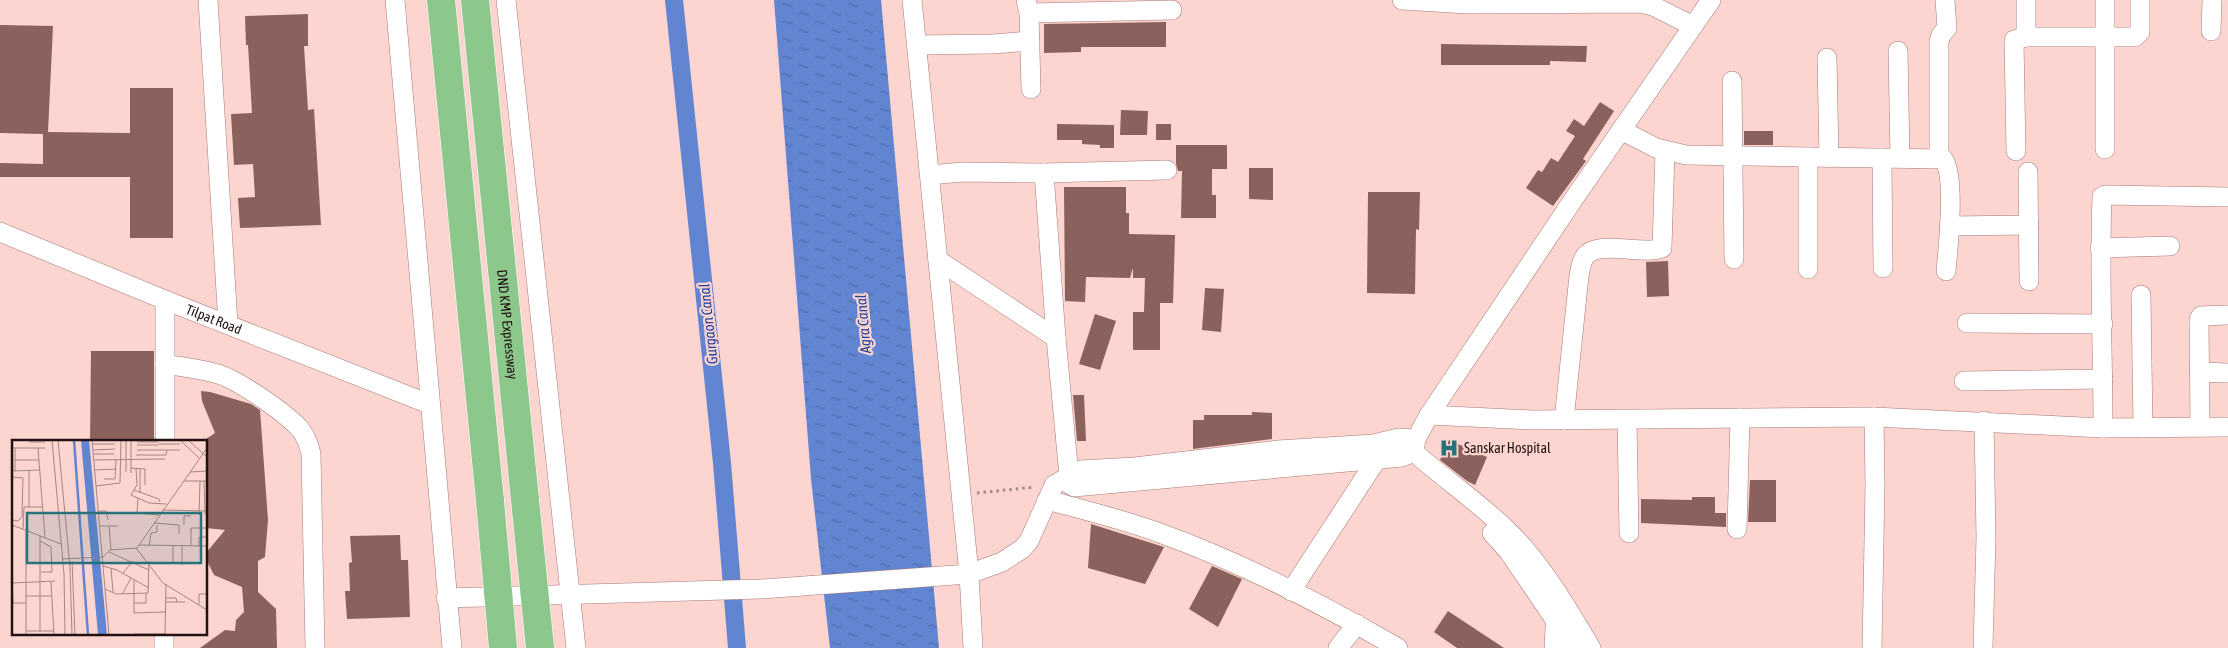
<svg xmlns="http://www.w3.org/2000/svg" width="2228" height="648" font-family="'Asap Condensed',sans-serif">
<defs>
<pattern id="water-ripples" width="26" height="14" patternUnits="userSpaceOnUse" patternTransform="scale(1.25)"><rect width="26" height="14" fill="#6285d2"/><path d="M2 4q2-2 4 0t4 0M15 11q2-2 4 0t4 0" fill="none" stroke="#506ba9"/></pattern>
</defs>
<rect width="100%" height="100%" fill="#fcd4d0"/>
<polygon fill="url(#water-ripples)" points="774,0 881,0 939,648 830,648 811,479"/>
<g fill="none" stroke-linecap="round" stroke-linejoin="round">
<polyline stroke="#6285d2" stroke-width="18" points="674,0 722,463 737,648"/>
</g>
<g fill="#8b615e">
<polygon points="308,14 308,46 304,46 308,110 314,109 321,225 240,228 238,198 255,197 253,164 234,165 231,114 252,113 248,45 246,45 245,16"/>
<polygon points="1166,22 1166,47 1081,47 1081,52 1044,53 1044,24"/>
<polygon points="0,25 53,26 48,132 130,133 130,88 173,88 173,238 130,238 130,177 0,177 0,163 43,164 43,134 0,133"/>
<polygon points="1441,44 1587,46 1586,62 1550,61 1550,65 1441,65"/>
<polygon points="1600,102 1614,111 1583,159 1586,161 1553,206 1526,188 1538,170 1542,172 1551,158 1558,162 1575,136 1566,131 1574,119 1584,126"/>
<polygon points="1121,110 1148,111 1147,135 1120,135"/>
<polygon points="1057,124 1114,125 1114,148 1100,148 1100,145 1082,144 1082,140 1057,140"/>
<rect x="1156" y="124" width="15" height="16"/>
<rect x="1744" y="131" width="29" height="14"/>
<polygon points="1176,145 1227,145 1227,169 1212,169 1212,195 1216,195 1216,218 1181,218 1182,171 1178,171 1176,164"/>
<polygon points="1249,168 1273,168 1273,200 1249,199"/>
<polygon points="1064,187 1126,187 1126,213 1129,213 1129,234 1175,235 1173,303 1160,303 1160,350 1133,350 1133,312 1144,312 1145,278 1133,278 1133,268 1130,278 1086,277 1085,302 1065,301"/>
<polygon points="1368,192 1420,192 1419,230 1416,229 1415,294 1367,293"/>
<polygon points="1668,261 1669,296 1647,297 1646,262"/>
<polygon points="1205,288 1224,289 1221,332 1202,330"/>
<polygon points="1095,314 1116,321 1100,370 1079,364"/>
<polygon points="91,351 154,351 154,442 90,442"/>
<polygon points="201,391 210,392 251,404 260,410 268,520 265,557 258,561 258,592 276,609 277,648 200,648 225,630 235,631 236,620 244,612 242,587 214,575 206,559 206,553 225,530 206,528 206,439 215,433 202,401"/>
<polygon points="1073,395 1084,395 1086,441 1077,441"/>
<polygon points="1252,412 1272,413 1272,439 1193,449 1193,420 1204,420 1204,415 1252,415"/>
<polygon points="1449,440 1487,457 1475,485 1467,481 1440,460"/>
<polygon points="1750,480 1776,480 1776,522 1748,522"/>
<polygon points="1692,497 1715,497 1715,513 1726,513 1726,527 1641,523 1641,499 1692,500"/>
<polygon points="1091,524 1164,547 1145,584 1088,568"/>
<polygon points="400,535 401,560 408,560 410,617 347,619 345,591 350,591 349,563 352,562 350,536"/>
<polygon points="1212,566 1242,579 1218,627 1189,609"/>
<polygon points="1448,611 1504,648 1457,648 1434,632"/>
</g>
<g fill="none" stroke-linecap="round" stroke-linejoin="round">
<g stroke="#a67a76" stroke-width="20">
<g id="minor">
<polyline points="208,0 228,324"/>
<polyline points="395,0 452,648"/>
<polyline points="506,0 576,648"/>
<polyline points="912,0 969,574 973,648"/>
<polyline points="1026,0 1029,13 1031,89"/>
<polyline points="1402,0 1468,4 1639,3 1653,6 1693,26"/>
<polyline points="2026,0 2026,37"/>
<polyline points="2105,0 2105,149"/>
<polyline points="1029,13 1172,10"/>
<polyline points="2211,31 2212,0"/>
<polyline points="917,45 993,44 1030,41"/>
<polyline points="1898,51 1900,158"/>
<polyline points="1827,58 1829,158"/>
<polyline points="1732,81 1734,259"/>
<path d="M1621,130L1656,148L1686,155L1943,159C1956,174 1948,250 1946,271"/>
<polyline points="2016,151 2014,40 2026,37 2135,37 2140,32 2140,0"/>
<polyline points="1808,157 1808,269"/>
<polyline points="1939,157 1939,41 1941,35 1947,28 1945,0"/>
<polyline points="1882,158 1883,268"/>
<polyline points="2028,172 2029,281"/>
<polyline points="1044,173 1056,338 1069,476"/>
<polyline points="930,175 962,172 1044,173 1167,170"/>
<polyline points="1949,226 2029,225"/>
<path id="s1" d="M0,232L165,300L429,404"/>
<polyline points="2100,248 2170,246"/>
<polyline points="938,260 1056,338"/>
<polyline points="2141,295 2143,428"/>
<polyline points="1967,323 2103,324"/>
<path d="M165,364C182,367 201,369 218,374C238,380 286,413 300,429C306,436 309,445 311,454L315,648"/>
<polyline points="2199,372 2228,373"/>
<polyline points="1964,381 2103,379"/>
<polyline points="1429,415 1532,420 1874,417 2103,428 2228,427"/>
<path d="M1564,420L1579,276C1580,271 1581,263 1584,258C1596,238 1642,256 1662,248L1665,151"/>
<polyline points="1627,420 1629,533"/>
<polyline points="2200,427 2199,319 2201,316 2228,315"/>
<path d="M2103,428C2103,351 2099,274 2102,197L2105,195L2228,197"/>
<polyline points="165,442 165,300"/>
<path d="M1405,444C1437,474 1475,499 1507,530C1541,563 1567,607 1591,648"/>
<polyline points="1063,480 1074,487 1402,457 1414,452 1416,439 1429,415 1573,200 1711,0"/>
<path d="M1047,500C1084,510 1121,519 1157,532C1241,562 1322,604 1398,648"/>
<polyline points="1737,529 1740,418"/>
<polyline points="1492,533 1509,552 1574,648"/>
<polyline points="1291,591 1377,459"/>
<polyline points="446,598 761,589 969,574 1002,562 1022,549 1029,541 1054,485 1080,470 1135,467 1278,450 1374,444 1398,438 1416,439"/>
<polyline points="164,648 164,634"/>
<polyline points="1338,648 1357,624"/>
<polyline points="1554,648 1555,628 1564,619"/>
<polyline points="1872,648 1875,485 1874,417"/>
<polyline points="1983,648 1986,538 1984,421"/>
</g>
</g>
<g stroke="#fff" stroke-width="29">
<g id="highway">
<polyline points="441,0 490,501"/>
<path id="s2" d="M475,0L525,500"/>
</g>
</g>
<polyline stroke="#a68884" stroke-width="3" stroke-dasharray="2.5 4" stroke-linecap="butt" points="977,493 1035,487"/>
<use href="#minor" stroke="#fff" stroke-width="19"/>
<use href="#highway" stroke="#8cc78c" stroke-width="28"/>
<g stroke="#fff" stroke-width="29" stroke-linecap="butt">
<g id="highway-bridge">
<polyline points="525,500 540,648"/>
<polyline points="490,501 503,648"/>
</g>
</g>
<use href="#highway-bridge" stroke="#8cc78c" stroke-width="28"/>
</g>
<defs>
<g id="hospital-bare" transform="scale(1.5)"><path d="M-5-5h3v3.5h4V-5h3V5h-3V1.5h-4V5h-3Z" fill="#287279" stroke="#fcd4d0" stroke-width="2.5" paint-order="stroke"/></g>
</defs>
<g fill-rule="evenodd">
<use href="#hospital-bare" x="1449" y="448"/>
</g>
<g text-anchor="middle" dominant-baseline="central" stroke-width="4.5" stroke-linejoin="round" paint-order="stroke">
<g font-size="14" fill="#221210" stroke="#fcd4d0">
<text stroke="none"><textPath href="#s1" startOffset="231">Tilpat Road</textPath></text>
<text stroke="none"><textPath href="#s2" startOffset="326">DND KMP Expressway</textPath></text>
</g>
<g font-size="14" fill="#221210" stroke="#fcd4d0" text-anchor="start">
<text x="1464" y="448">Sanskar Hospital</text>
</g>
<g font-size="15" font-style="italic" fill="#20439f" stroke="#fcd4d0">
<text transform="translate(708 324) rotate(-96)">Gurgaon Canal</text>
<text transform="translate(863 324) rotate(-95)">Agra Canal</text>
</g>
</g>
<g transform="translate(12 440)">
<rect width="195" height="195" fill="#fcd4d0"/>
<path d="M69,0H77L95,195H86Z" fill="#6285d2"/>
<path fill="none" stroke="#6285d2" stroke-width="2.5" d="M62,0L76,195"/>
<path fill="none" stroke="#a58683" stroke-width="1" d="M40,0L52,134L53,195M46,0L58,127L60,195M80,0L97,195M168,0L187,18M176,0L195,17M17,2H33M125,2H146M80,4H103M146,4H168M125,5H146M0,8H33M3,8V31M26,8L33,98M81,10L103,9M125,10H168M81,14H102M124,15H154L155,10M3,20H27M82,20L153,19M119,28L133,29V45M124,28L125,45L119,55L137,63L154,64M82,30L104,29M0,31L28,30M17,31V67M114,32V0M178,32L195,31M119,33V0M0,37L11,38L10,77L6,81L0,80M92,39H103L104,19M172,41H195M192,41L193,75M84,46L108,43L109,0M122,50L147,59L148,62M128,53V29M126,58L125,73L147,75M150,70L195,71M86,71H94L96,80M187,75L188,41M142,83L167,85V94M0,85L49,104M172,85V76H179M88,86H106M97,86L99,110M11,89L12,67H31M28,101L39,107L40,132H29M0,102V130M127,105L195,106M137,106L139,93L145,92V85M179,106V88H195M187,106V97H195M124,108L151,143L195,170M98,110L125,108L195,8M97,112L137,130M50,119L91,117L98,110M60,121L63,195M161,124V105M170,125V106M91,126L105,130L137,148M99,128L101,152M111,133L121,121M122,140V173L153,172M39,142L42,195M0,143L43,141M0,143L1,163H14M93,149L104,154L136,153L137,121M111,153L119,138M13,156H39M153,158H164L165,162M153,162H173M122,163H134V154M187,164V154H195M14,191H42M28,191V96M122,194H153M14,195V90M153,195L154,144"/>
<path fill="#287279" fill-opacity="0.15" stroke="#287279" stroke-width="2.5" d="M15,73H189V123H15Z"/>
<rect width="195" height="195" fill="none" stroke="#221210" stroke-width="2.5"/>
</g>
</svg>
